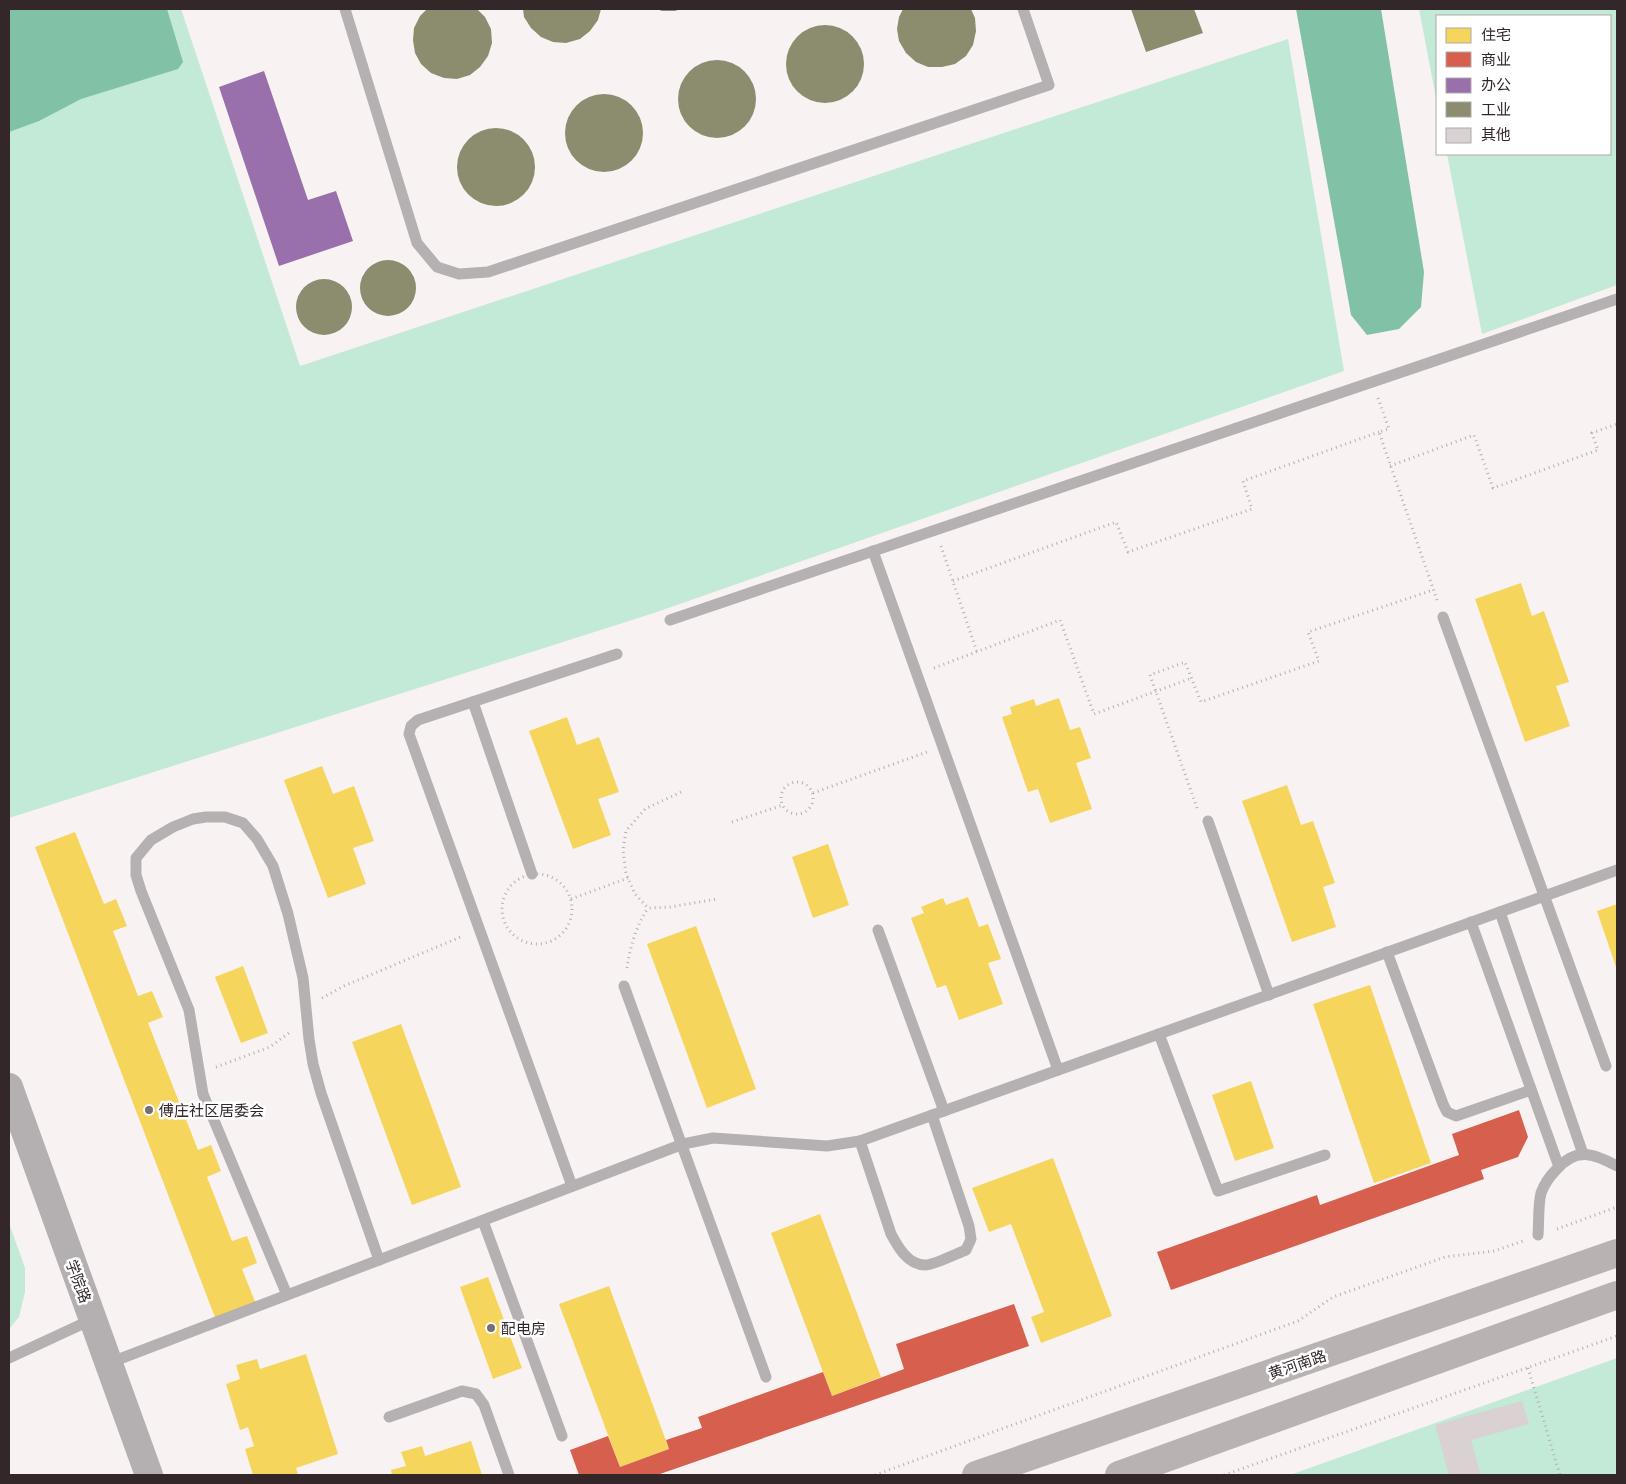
<svg xmlns="http://www.w3.org/2000/svg" width="1626" height="1484" font-family="Lato,'Noto Sans SC',sans-serif">
<rect width="100%" height="100%" fill="#f8f2f3"/>
<g fill="#c2ead6">
<polygon points="9,9 181,9 300,366 1288,39 1344,371 654,613 9,818"/>
<polygon points="1419,9 1617,9 1617,285 1482,334 1447,154 1610,154 1610,16 1437,16 1437,103"/>
<polygon points="9,1223 25,1268 25,1292 19,1317 9,1329"/>
<polygon points="1617,1358 1617,1475 1290,1475"/>
</g>
<g fill="#81c2a6">
<polygon points="9,9 167,9 183,62 178,69 81,99 39,121 9,132"/>
<polygon points="1296,9 1381,9 1424,272 1421,307 1399,329 1367,335 1351,315"/>
</g>
<g fill="#f6d55c">
<polygon points="1521,583 1532,616 1544,611 1569,682 1556,686 1570,726 1525,742 1475,599"/>
<polygon points="1059,698 1070,730 1080,727 1091,758 1076,763 1092,809 1050,823 1038,789 1028,792 1002,717 1012,714 1010,707 1034,699 1036,706"/>
<polygon points="567,717 577,745 599,737 619,792 598,799 611,835 573,849 529,731"/>
<polygon points="322,766 333,794 354,786 374,841 353,848 366,884 328,898 284,780"/>
<polygon points="1287,785 1301,825 1313,821 1335,883 1323,887 1336,927 1292,942 1242,801"/>
<polygon points="75,832 104,904 116,899 127,926 113,931 138,996 152,991 163,1017 148,1023 198,1150 211,1145 221,1171 207,1177 232,1241 247,1236 257,1263 242,1269 256,1304 216,1320 35,847"/>
<polygon points="828,844 849,905 813,918 792,857"/>
<polygon points="968,897 979,927 988,924 1001,959 988,963 1003,1004 959,1020 946,985 937,988 911,918 924,913 921,907 943,898 946,905"/>
<polygon points="1617,904 1617,970 1597,911"/>
<polygon points="696,926 756,1089 707,1108 647,944"/>
<polygon points="243,966 268,1033 241,1043 215,977"/>
<polygon points="1370,985 1431,1163 1374,1183 1313,1004"/>
<polygon points="401,1024 461,1187 412,1205 352,1042"/>
<polygon points="1251,1081 1274,1148 1235,1161 1212,1095"/>
<polygon points="1053,1158 1112,1316 1041,1343 1031,1317 1044,1312 1011,1224 989,1232 972,1188"/>
<polygon points="820,1214 881,1377 832,1396 771,1233"/>
<polygon points="488,1277 522,1368 493,1379 460,1287"/>
<polygon points="609,1286 669,1449 620,1467 559,1304"/>
<polygon points="306,1354 338,1454 296,1468 298,1475 253,1475 245,1449 254,1446 248,1427 240,1430 226,1384 240,1379 236,1365 257,1359 260,1369"/>
<polygon points="471,1441 482,1475 392,1475 391,1470 406,1466 401,1452 422,1446 425,1456"/>
</g>
<g fill="#d6604d">
<polygon points="1519,1110 1528,1137 1518,1157 1481,1170 1484,1179 1171,1290 1157,1252 1317,1195 1320,1205 1459,1155 1452,1134"/>
<polygon points="1014,1304 1029,1346 657,1475 579,1475 570,1450 608,1436 620,1467 669,1449 666,1440 702,1428 698,1417 823,1372 832,1396 904,1369 896,1344"/>
</g>
<polygon fill="#9970ab" points="264,71 308,200 336,191 353,241 279,266 219,87"/>
<g fill="#8c8c6e">
<polygon points="427,9 477,9 485,17 491,29 492,43 488,56 480,67 470,75 457,79 444,78 431,73 421,64 415,53 413,40 414,28 420,16"/>
<polygon points="523,9 601,9 598,20 590,31 580,39 566,43 553,42 541,37 531,28 524,17"/>
<polygon points="657,9 681,9 675,11 662,11"/>
<polygon points="903,9 971,9 975,18 976,31 973,45 966,56 955,64 942,67 928,67 916,62 906,53 899,41 897,29 899,17"/>
<polygon points="1131,9 1194,9 1203,33 1146,52"/>
<circle cx="825" cy="64" r="39"/>
<circle cx="717" cy="99" r="39"/>
<circle cx="604" cy="133" r="39"/>
<circle cx="496" cy="167" r="39"/>
<circle cx="388" cy="288" r="28"/>
<circle cx="324" cy="307" r="28"/>
</g>
<polygon fill="#dad1d3" points="1522,1401 1529,1424 1471,1440 1481,1475 1449,1475 1435,1425"/>
<g fill="none" stroke-linecap="round" stroke-linejoin="round">
<g stroke="#b5b0b1" stroke-width="3" stroke-dasharray="1 4" stroke-linecap="butt">
<polyline points="1378,398 1389,429 1379,432 1437,600"/>
<polyline points="1390,466 1474,435 1493,488 1598,450 1592,433 1617,424"/>
<polyline points="941,546 977,652"/>
<polyline points="953,581 1116,522 1128,552 1252,509 1243,481 1379,432"/>
<polyline points="934,668 1060,620 1094,714 1192,678"/>
<circle cx="797" cy="798" r="16"/>
<polyline points="681,792 645,809 626,831 623,850 626,874 635,894 648,908 670,907 717,899"/>
<polyline points="813,793 927,752"/>
<polyline points="1197,808 1150,675 1185,662 1201,702 1319,661 1308,632 1433,590"/>
<polyline points="732,822 783,805"/>
<circle cx="537" cy="909" r="35"/>
<polyline points="571,899 628,878"/>
<path d="M627,968C630,947 636,926 648,908"/>
<polyline points="322,998 344,986 463,936"/>
<polyline points="216,1067 270,1047 289,1033"/>
<polyline points="1557,1229 1617,1207"/>
<polyline points="1528,1368 1560,1475"/>
<polyline points="875,1475 1298,1321 1333,1297 1445,1257 1494,1251 1523,1241"/>
<polyline points="1224,1475 1617,1336"/>
</g>
<g stroke="#b5b0b1" stroke-width="11">
<polyline points="345,9 417,243 437,267 459,274 488,272 1049,85 1023,9"/>
<polyline points="873,551 1058,1070"/>
<polyline points="1443,617 1606,1066"/>
<polyline points="670,620 1617,299"/>
<polyline points="473,702 532,874"/>
<polyline points="1208,821 1269,995"/>
<polyline points="1500,912 1583,1154"/>
<polyline points="1471,922 1559,1167"/>
<polyline points="878,930 944,1111"/>
<polyline points="1387,952 1443,1104 1447,1112 1456,1116 1531,1090"/>
<polyline points="624,986 766,1377"/>
<polyline points="1159,1034 1218,1191 1325,1155"/>
<path d="M860,1141L891,1234C898,1247 908,1265 925,1265C932,1266 958,1253 966,1250L971,1239L969,1226L932,1115"/>
<polyline points="572,1186 409,734 411,726 418,720 617,654"/>
<polyline points="483,1221 562,1436"/>
<path d="M1538,1235C1539,1222 1538,1205 1541,1193C1544,1185 1550,1176 1556,1170C1576,1147 1593,1153 1617,1166"/>
<polyline points="287,1295 203,1094 189,1010 141,891 136,875 136,858 151,840 173,827 193,819 206,817 225,817 243,823 257,839 273,866 288,914 303,978 309,1039 313,1064 321,1093 379,1260"/>
<polyline points="9,1358 93,1319"/>
<polyline points="109,1363 683,1144 713,1138 827,1146 860,1141 1617,870"/>
<polyline points="389,1417 462,1391 476,1394 484,1405 509,1475"/>
</g>
<polyline stroke="#b4afb0" stroke-width="28" points="9,1087 149,1475"/>
<g stroke="#b8b2b3" stroke-width="28">
<polyline points="976,1475 1617,1253"/>
<polyline points="1119,1475 1617,1295"/>
</g>
</g>
<g fill="#796e70" stroke="#fff" stroke-width="2">
<circle cx="149" cy="1110" r="5"/>
<circle cx="491" cy="1328" r="5"/>
</g>
<g text-anchor="middle" dominant-baseline="central" stroke-width="5" stroke-linejoin="round" paint-order="stroke">
<g font-size="15" fill="#34272a" stroke="#fff" text-anchor="start">
<text x="159" y="1110">傅庄社区居委会</text>
<text x="501" y="1328">配电房</text>
</g>
<g font-size="15" fill="#34272a" stroke="#fff">
<text transform="translate(79 1281) rotate(70)">学院路</text>
<text transform="translate(1297 1364) rotate(-19)">黄河南路</text>
</g>
</g>
<rect width="1626" height="1484" fill="none" stroke="#34272a" stroke-width="20"/>
<rect x="1436" y="15" width="175" height="140" fill="#ffffff" stroke="#aea9aa"/>
<rect x="1446" y="28" width="25" height="15" fill="#f6d55c" stroke="#aea9aa"/>
<text x="1481" y="40" font-size="15" fill="#34272a">住宅</text>
<rect x="1446" y="52" width="25" height="15" fill="#d6604d" stroke="#aea9aa"/>
<text x="1481" y="65" font-size="15" fill="#34272a">商业</text>
<rect x="1446" y="78" width="25" height="15" fill="#9970ab" stroke="#aea9aa"/>
<text x="1481" y="90" font-size="15" fill="#34272a">办公</text>
<rect x="1446" y="102" width="25" height="15" fill="#8c8c6e" stroke="#aea9aa"/>
<text x="1481" y="115" font-size="15" fill="#34272a">工业</text>
<rect x="1446" y="128" width="25" height="15" fill="#dad1d3" stroke="#aea9aa"/>
<text x="1481" y="140" font-size="15" fill="#34272a">其他</text>
</svg>
